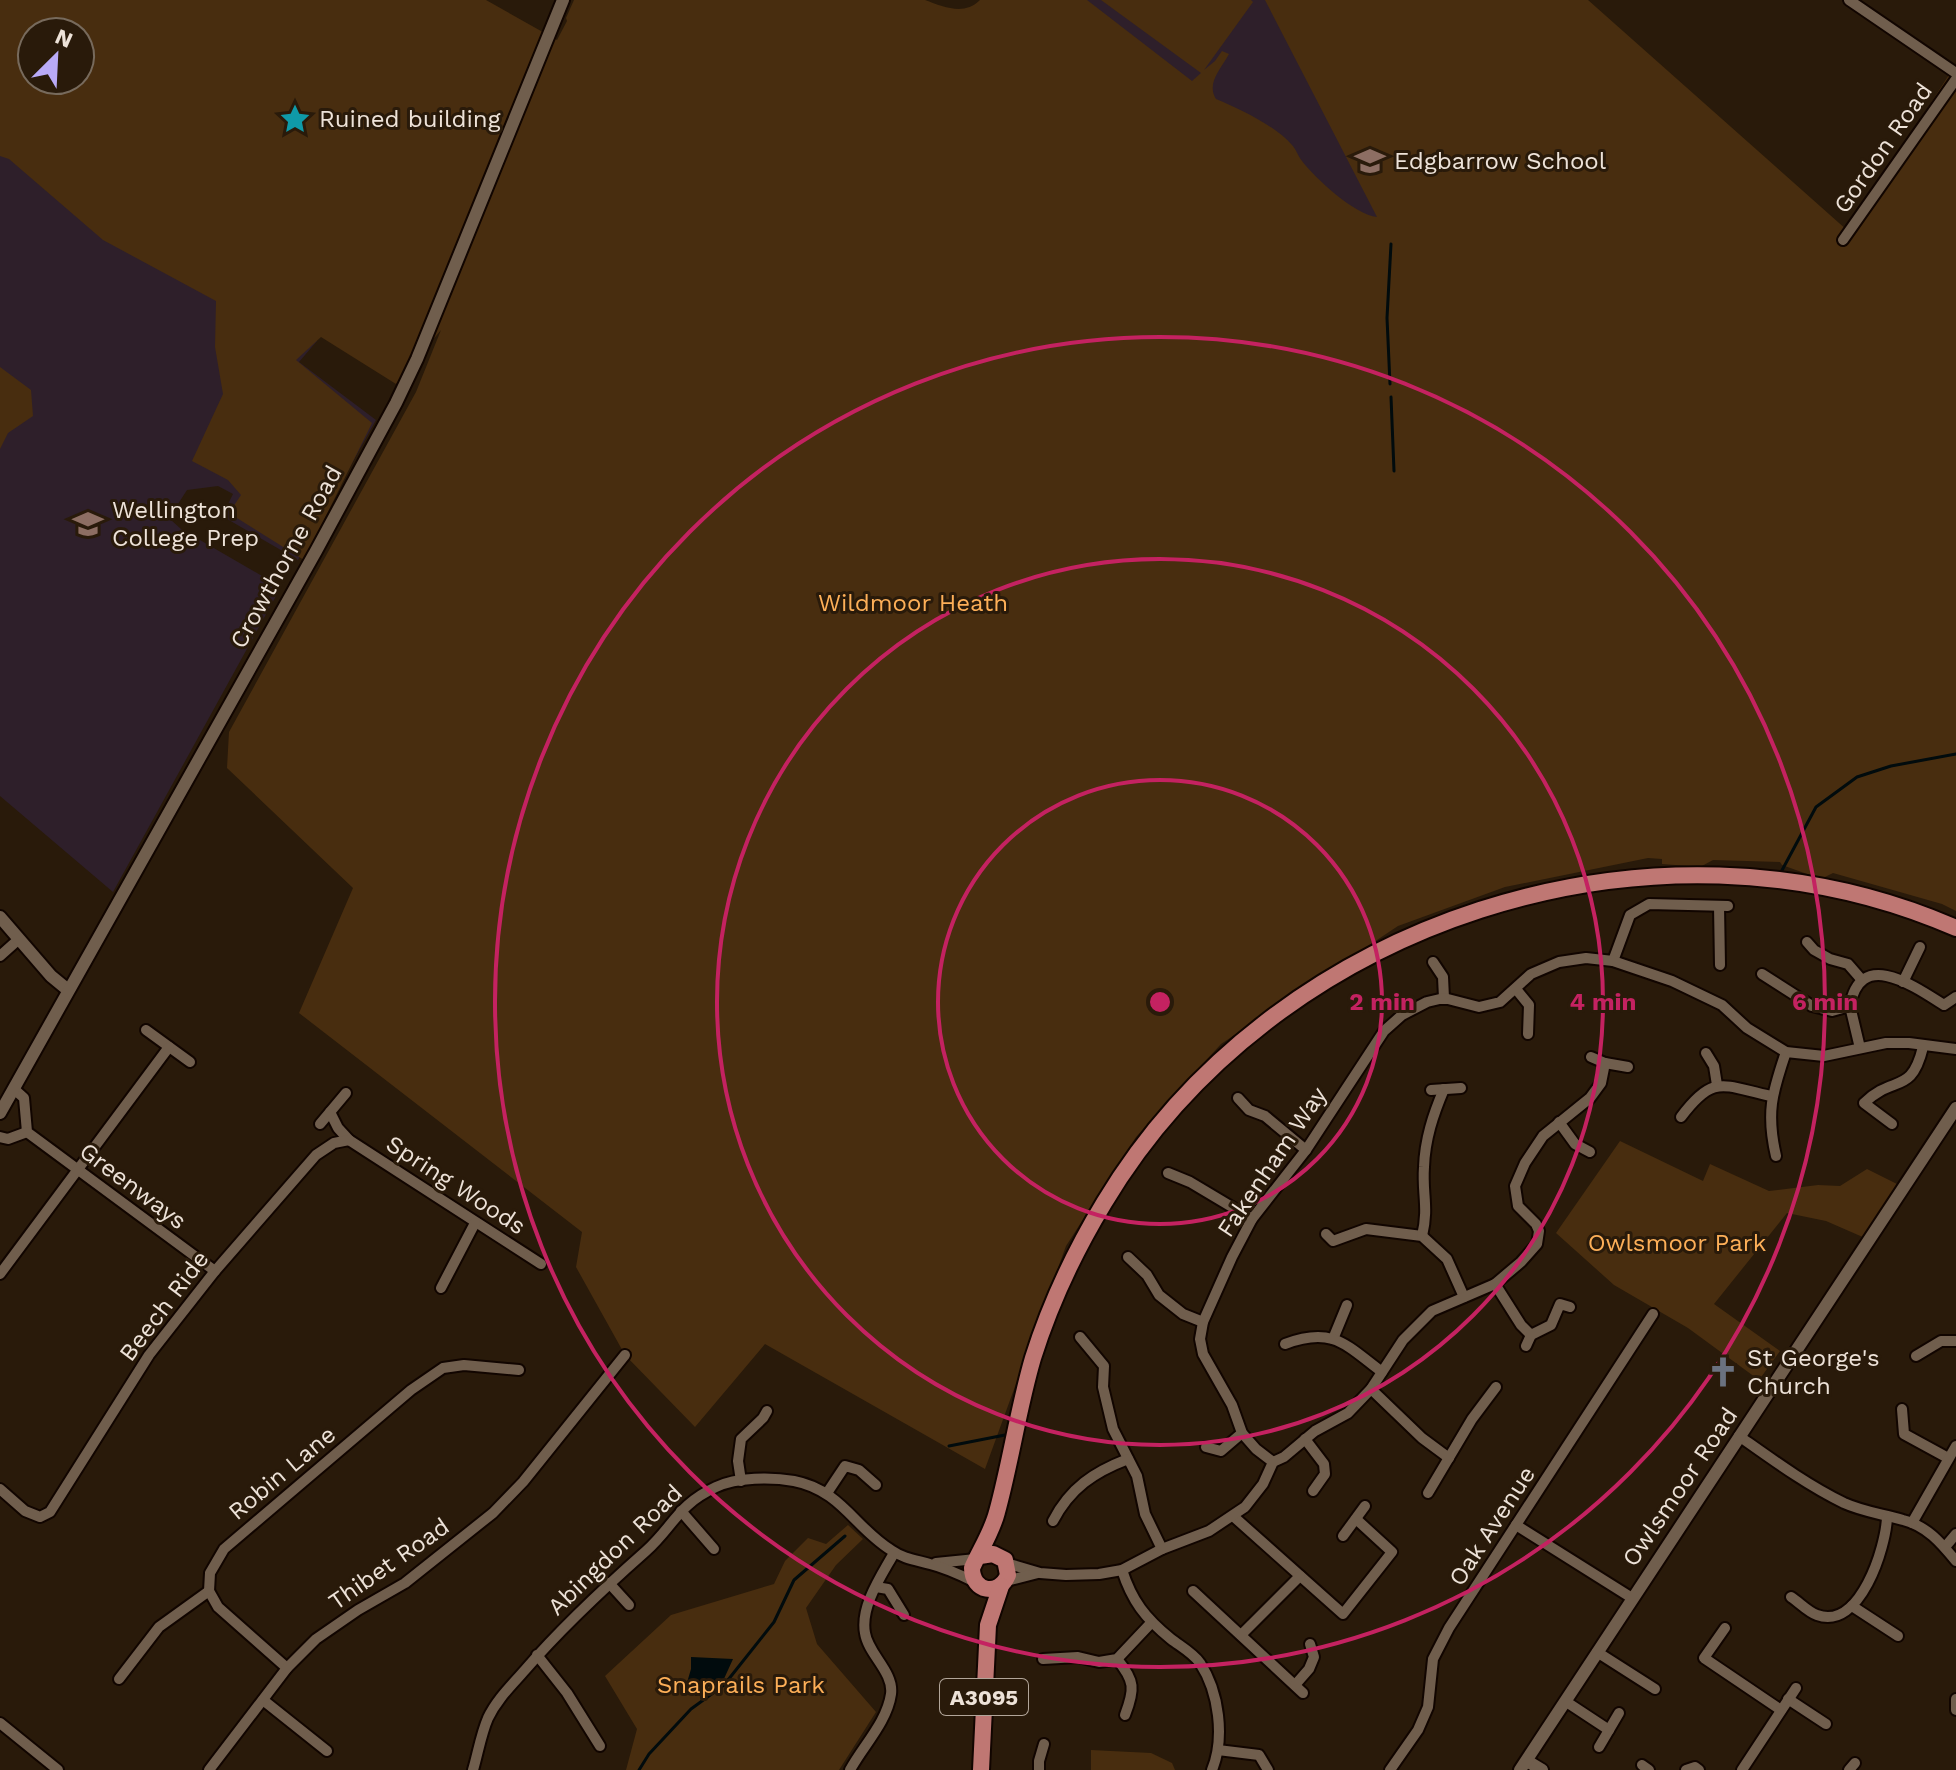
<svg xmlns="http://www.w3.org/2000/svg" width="1956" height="1770" font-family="'Work Sans',sans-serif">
<rect width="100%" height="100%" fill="#291a0a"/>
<g fill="#2e1f2a">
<polygon points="1080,0 1583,0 1390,242"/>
<polygon points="0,151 230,258 317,341 299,362 376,420 298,560 222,516 233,494 218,486 187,490 176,507 171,520 181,529 281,587 113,892 0,796"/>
</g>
<g fill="#482d0f" fill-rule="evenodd">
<path d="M0,0H486L557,40L567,21L566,18L574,0H925C944,7 964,16 980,0H1087L1192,81L1201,73L1101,0H1251L1253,2L1204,70L1215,61L1222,51L1229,54C1221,69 1206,83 1216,99C1238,108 1276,126 1292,145C1296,149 1298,156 1302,161C1315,178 1355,215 1377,217L1265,0H1588L1848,231L1956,64V911L1942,904L1833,873L1821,879L1782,865L1780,862L1713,860L1700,867L1662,864V859L1648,858L1505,887L1398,926L1221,1044L1136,1137L1066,1246L985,1469L765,1344L695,1427L625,1355L576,1267L582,1232L299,1013L353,888L227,768L229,732L416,392L441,330L396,384L321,337L296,360L372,423L304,560L229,513L241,495L228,480L192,461L223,394L215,347L216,301L103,240L9,159L0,156ZM32,32H80V80H32Z"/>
<polygon points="0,367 31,390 33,416 8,433 0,449"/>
<polygon points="1620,1141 1703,1181 1710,1164 1769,1191 1818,1185 1840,1186 1867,1169 1897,1184 1865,1238 1826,1221 1787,1213 1714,1304 1780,1351 1759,1380 1688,1328 1614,1285 1556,1233"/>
<polygon points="848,1525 863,1539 836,1565 806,1608 817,1644 876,1712 839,1770 626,1770 637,1729 605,1676 671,1615 774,1584 785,1561 808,1538 826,1544"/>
<polygon points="1091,1750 1151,1753 1172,1763 1175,1770 1091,1770"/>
</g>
<polygon fill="#010b0d" points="691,1657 733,1659 723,1681 707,1687 696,1696 686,1686 691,1669"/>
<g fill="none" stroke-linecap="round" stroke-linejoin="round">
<g stroke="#010b0d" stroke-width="3">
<polyline points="1390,384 1387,318 1391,244"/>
<polyline points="1391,397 1394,471"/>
<polyline points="1780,874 1816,807 1857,777 1891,766 1956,754"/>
<polyline points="949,1446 1005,1435"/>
<polyline points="639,1770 649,1754 691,1709 724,1685 774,1622 794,1580 845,1536"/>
</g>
<g stroke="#110500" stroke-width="14">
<g id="minor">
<polyline points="1849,0 1956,73"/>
<polyline points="1843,240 1956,79"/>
<polyline points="1719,906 1720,965"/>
<polyline points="1807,942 1814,950 1830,959 1848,964 1861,979"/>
<polyline points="0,956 19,939"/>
<polyline points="1613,961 1630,915 1649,904 1728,906"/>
<polyline points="1433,962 1443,977 1444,998"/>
<path d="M1762,974L1812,1006L1832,1011L1850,1006C1860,948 1914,986 1944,1005L1956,997"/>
<polyline points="1903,982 1920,947"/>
<polyline points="1516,989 1529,1005 1528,1034"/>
<polyline points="1850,1006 1860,1048"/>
<polyline points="146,1030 190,1062"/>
<polyline points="1706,1053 1714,1066 1717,1085"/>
<polyline points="1605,1063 1628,1067"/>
<polyline points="14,1089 24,1098 27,1132 215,1271"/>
<polyline points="1431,1090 1461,1088"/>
<polyline points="1238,1098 1249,1110 1265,1116 1306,1150"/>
<polyline points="330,1112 338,1128 349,1140 541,1264"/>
<path d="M1681,1117C1714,1073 1723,1086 1771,1096"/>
<polyline points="1559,1122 1575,1144 1590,1152"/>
<polyline points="320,1124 346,1093"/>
<path d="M1892,1124L1864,1103C1894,1074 1911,1096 1923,1047"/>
<polyline points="0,1137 8,1139 27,1132"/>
<path d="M1776,1156C1766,1113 1772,1093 1786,1052"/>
<polyline points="1168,1173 1190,1182 1252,1219"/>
<polyline points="1326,1234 1333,1241 1366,1229 1422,1236 1447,1259 1464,1297"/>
<path d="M1422,1236C1429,1207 1422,1194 1424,1167C1425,1139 1433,1115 1444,1089"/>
<polyline points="1128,1257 1147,1275 1159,1295 1183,1314 1203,1322"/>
<polyline points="0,1274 169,1047"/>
<polyline points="1495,1284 1521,1325 1531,1335"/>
<polyline points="441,1288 475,1223"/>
<polyline points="1080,1337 1104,1366 1103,1387 1113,1429 1137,1476 1145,1514 1162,1549"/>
<polyline points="1333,1339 1347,1305"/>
<path d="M1285,1344C1333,1326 1346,1345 1382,1372"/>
<polyline points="1526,1346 1531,1335 1551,1325 1560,1304 1570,1307"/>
<polyline points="1916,1356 1941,1341 1956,1341"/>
<polyline points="1371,1389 1422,1438 1449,1458"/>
<polyline points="1902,1409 1904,1434 1948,1458"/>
<path d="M1739,1436C1773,1460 1807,1485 1844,1503C1864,1512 1883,1514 1903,1520C1927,1526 1941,1543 1956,1561"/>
<polyline points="1305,1439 1324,1464 1325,1474 1313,1491"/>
<polyline points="1206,1447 1221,1451 1242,1433"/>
<polyline points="1273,1462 1256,1449 1242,1433 1232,1405 1203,1354 1200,1339 1203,1322 1232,1257 1252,1219 1306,1150 1384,1031 1402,1015 1427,1002 1444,998 1479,1007 1500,1002 1531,974 1559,962 1586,958 1613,961 1672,981 1722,1005 1747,1028 1786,1052 1824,1056 1886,1043 1909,1043 1956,1049"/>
<polyline points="741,1481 738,1461 741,1439 763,1418 767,1411"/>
<polyline points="0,1489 25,1511 40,1517 50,1512 149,1355 215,1271 316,1155 334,1143 349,1140"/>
<polyline points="827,1493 845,1466 859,1470 876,1485"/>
<polyline points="1428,1493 1472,1419 1496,1387"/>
<polyline points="681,1511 714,1549"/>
<polyline points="1233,1516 1343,1614 1392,1552 1356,1519"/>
<path d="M1053,1521C1070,1488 1094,1472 1128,1459"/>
<polyline points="1912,1523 1956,1446"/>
<polyline points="1516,1525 1632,1598"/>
<polyline points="1343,1536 1365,1506"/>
<polyline points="1945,1547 1956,1534"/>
<polyline points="936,1563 976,1559"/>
<polyline points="1006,1563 1040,1573 1066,1575 1099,1574 1122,1570 1162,1549 1209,1531 1245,1507 1263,1484 1273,1462 1284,1457 1315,1431 1348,1413 1371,1389 1403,1340 1432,1311 1495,1284 1521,1262 1537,1244 1539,1231 1536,1224 1518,1206 1515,1186 1525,1163 1543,1136 1590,1098 1601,1083 1605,1063 1591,1057"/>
<path d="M1122,1570C1132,1601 1145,1618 1171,1639C1180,1646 1193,1653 1200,1663C1219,1692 1225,1738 1212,1770"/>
<polyline points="1006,1581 1038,1573"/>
<polyline points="609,1583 629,1605"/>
<polyline points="876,1587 888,1589 904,1615"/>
<polyline points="209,1591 210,1573 224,1549 411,1390 443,1368 464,1365 519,1370"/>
<polyline points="209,1591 218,1607 287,1668"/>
<polyline points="1193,1591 1303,1693"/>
<path d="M1791,1597C1799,1602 1808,1612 1817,1615C1860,1631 1886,1547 1887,1517"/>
<polyline points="1852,1606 1898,1636"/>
<polyline points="1725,1628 1704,1658 1781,1710"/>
<polyline points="1241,1635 1300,1576"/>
<polyline points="1597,1652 1655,1689"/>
<polyline points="537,1655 567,1693 600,1746"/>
<polyline points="1043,1659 1078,1657 1099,1662 1117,1659 1151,1623"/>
<path d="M1117,1659C1135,1681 1135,1689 1125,1715"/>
<polyline points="119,1679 159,1627 209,1591"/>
<polyline points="1295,1685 1309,1669 1314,1657 1310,1644"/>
<polyline points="1788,1699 1826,1724"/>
<polyline points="1956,1699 1956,1710"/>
<polyline points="263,1700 327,1751"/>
<polyline points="1565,1701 1609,1730"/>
<polyline points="0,1723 58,1770"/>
<polyline points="1599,1747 1619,1713"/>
<polyline points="1218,1750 1259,1755 1268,1770"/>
<polyline points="1642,1765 1649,1770"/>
<polyline points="209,1770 287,1668 316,1639 358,1610 405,1583 493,1513 523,1482 625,1355"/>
<path d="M473,1770C478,1753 481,1734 488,1718C497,1699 512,1685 525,1670C562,1627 603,1589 646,1551C674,1526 677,1505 716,1487C737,1477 772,1477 794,1481C841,1490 855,1528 891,1550C904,1559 916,1560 930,1564C946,1568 961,1575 975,1582"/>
<path d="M850,1770C863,1746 887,1722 891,1694C894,1672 868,1654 865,1633C860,1606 882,1575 894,1553"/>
<polyline points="1039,1770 1039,1761 1044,1744"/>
<polyline points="1390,1770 1418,1730 1428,1707 1433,1659 1449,1628 1653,1314"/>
<polyline points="1686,1770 1695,1767 1699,1770"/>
<polyline points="1742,1770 1796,1688"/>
<polyline points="1849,1770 1855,1763"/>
</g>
</g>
<g stroke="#110500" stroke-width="16">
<g id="tertiary">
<polyline points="0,917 51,976 68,990"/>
<polyline points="0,1113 316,551 396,403 417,359 563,0"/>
<polyline points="1527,1761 1542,1770"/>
<polyline points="1520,1770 1956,1108"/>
</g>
</g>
<g stroke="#110500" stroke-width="20">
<g id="primary">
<path d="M980,1556L993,1554L1005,1560L1008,1575C999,1597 972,1592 972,1568C980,1550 992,1532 997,1512C1011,1461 1018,1409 1033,1358C1050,1304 1075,1251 1104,1203C1273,920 1654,796 1956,928"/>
<polyline points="981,1770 988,1625 1001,1586"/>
</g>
</g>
<use href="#minor" stroke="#705e4d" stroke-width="10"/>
<use href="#tertiary" stroke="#705e4d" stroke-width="12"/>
<use href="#primary" stroke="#bf7773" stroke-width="16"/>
</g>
<g fill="none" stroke="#c42261" stroke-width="4">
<circle cx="1160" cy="1002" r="222"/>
<circle cx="1160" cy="1002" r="443"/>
<circle cx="1160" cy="1002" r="665"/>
</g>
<defs>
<g id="sight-bare" transform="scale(2.4)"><path d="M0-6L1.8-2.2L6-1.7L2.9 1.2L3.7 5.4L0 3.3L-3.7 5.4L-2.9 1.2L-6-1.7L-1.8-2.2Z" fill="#0f9aa8" stroke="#291a0a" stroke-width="2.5" paint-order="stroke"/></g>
<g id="school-bare" transform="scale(2.4)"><path d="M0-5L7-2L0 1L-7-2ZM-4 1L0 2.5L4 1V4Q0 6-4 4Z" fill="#8d6e63" stroke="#291a0a" stroke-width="2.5" paint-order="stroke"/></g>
<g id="church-bare" transform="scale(2.4)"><path d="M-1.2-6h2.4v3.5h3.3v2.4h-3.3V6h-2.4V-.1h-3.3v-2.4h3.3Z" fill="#6b7280" stroke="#291a0a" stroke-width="2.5" paint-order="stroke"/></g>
</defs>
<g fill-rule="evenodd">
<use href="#sight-bare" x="295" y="119"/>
<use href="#school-bare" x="1370" y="161"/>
<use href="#school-bare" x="88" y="524"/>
<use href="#church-bare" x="1723" y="1372"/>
</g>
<g text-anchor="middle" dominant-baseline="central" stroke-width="6" stroke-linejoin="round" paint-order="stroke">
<rect fill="#291a0a" stroke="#b2a69a" stroke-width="2" x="940" y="1679" width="88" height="36" rx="6"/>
<g font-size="22" font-weight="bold" fill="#ede2d8">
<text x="984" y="1697">A3095</text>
</g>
<g font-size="24" fill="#ede2d8" stroke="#291a0a" text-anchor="start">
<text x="319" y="119">Ruined building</text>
<text x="1394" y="161">Edgbarrow School</text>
<text x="112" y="510">Wellington<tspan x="112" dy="28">College Prep</tspan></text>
<text x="1747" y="1358">St George's<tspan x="1747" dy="28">Church</tspan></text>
</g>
<g font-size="24" fill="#ede2d8" stroke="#291a0a">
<text transform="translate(1883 148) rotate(-55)">Gordon Road</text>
<text transform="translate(286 557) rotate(-61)">Crowthorne Road</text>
<text transform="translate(1272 1162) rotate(-56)">Fakenham Way</text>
<text transform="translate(456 1185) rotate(33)">Spring Woods</text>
<text transform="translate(133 1186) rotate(37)">Greenways</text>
<text transform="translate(164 1306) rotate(-53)">Beech Ride</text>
<text transform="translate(282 1473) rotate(-40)">Robin Lane</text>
<text transform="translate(1680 1487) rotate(-56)">Owlsmoor Road</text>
<text transform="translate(1492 1526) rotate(-57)">Oak Avenue</text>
<text transform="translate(615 1550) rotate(-44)">Abingdon Road</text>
<text transform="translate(389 1564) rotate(-35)">Thibet Road</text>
</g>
<g font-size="24" fill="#fdaf58" stroke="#291a0a">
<text x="913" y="603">Wildmoor Heath</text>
<text x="1677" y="1243">Owlsmoor Park</text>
<text x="741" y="1685">Snaprails Park</text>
</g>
</g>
<circle cx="1160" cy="1002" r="12" fill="#c42261" stroke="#291a0a" stroke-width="4"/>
<g font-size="24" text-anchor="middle" font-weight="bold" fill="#c42261" stroke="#291a0a" stroke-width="6" stroke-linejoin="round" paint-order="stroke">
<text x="1382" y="1010">2 min</text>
<text x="1603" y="1010">4 min</text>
<text x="1825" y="1010">6 min</text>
</g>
<g transform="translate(56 56) rotate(24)"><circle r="38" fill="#291a0a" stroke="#776a5c" stroke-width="2"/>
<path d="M0-6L14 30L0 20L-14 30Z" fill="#b9aaf7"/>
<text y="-12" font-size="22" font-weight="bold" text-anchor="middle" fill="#ede2d8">N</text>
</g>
</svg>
